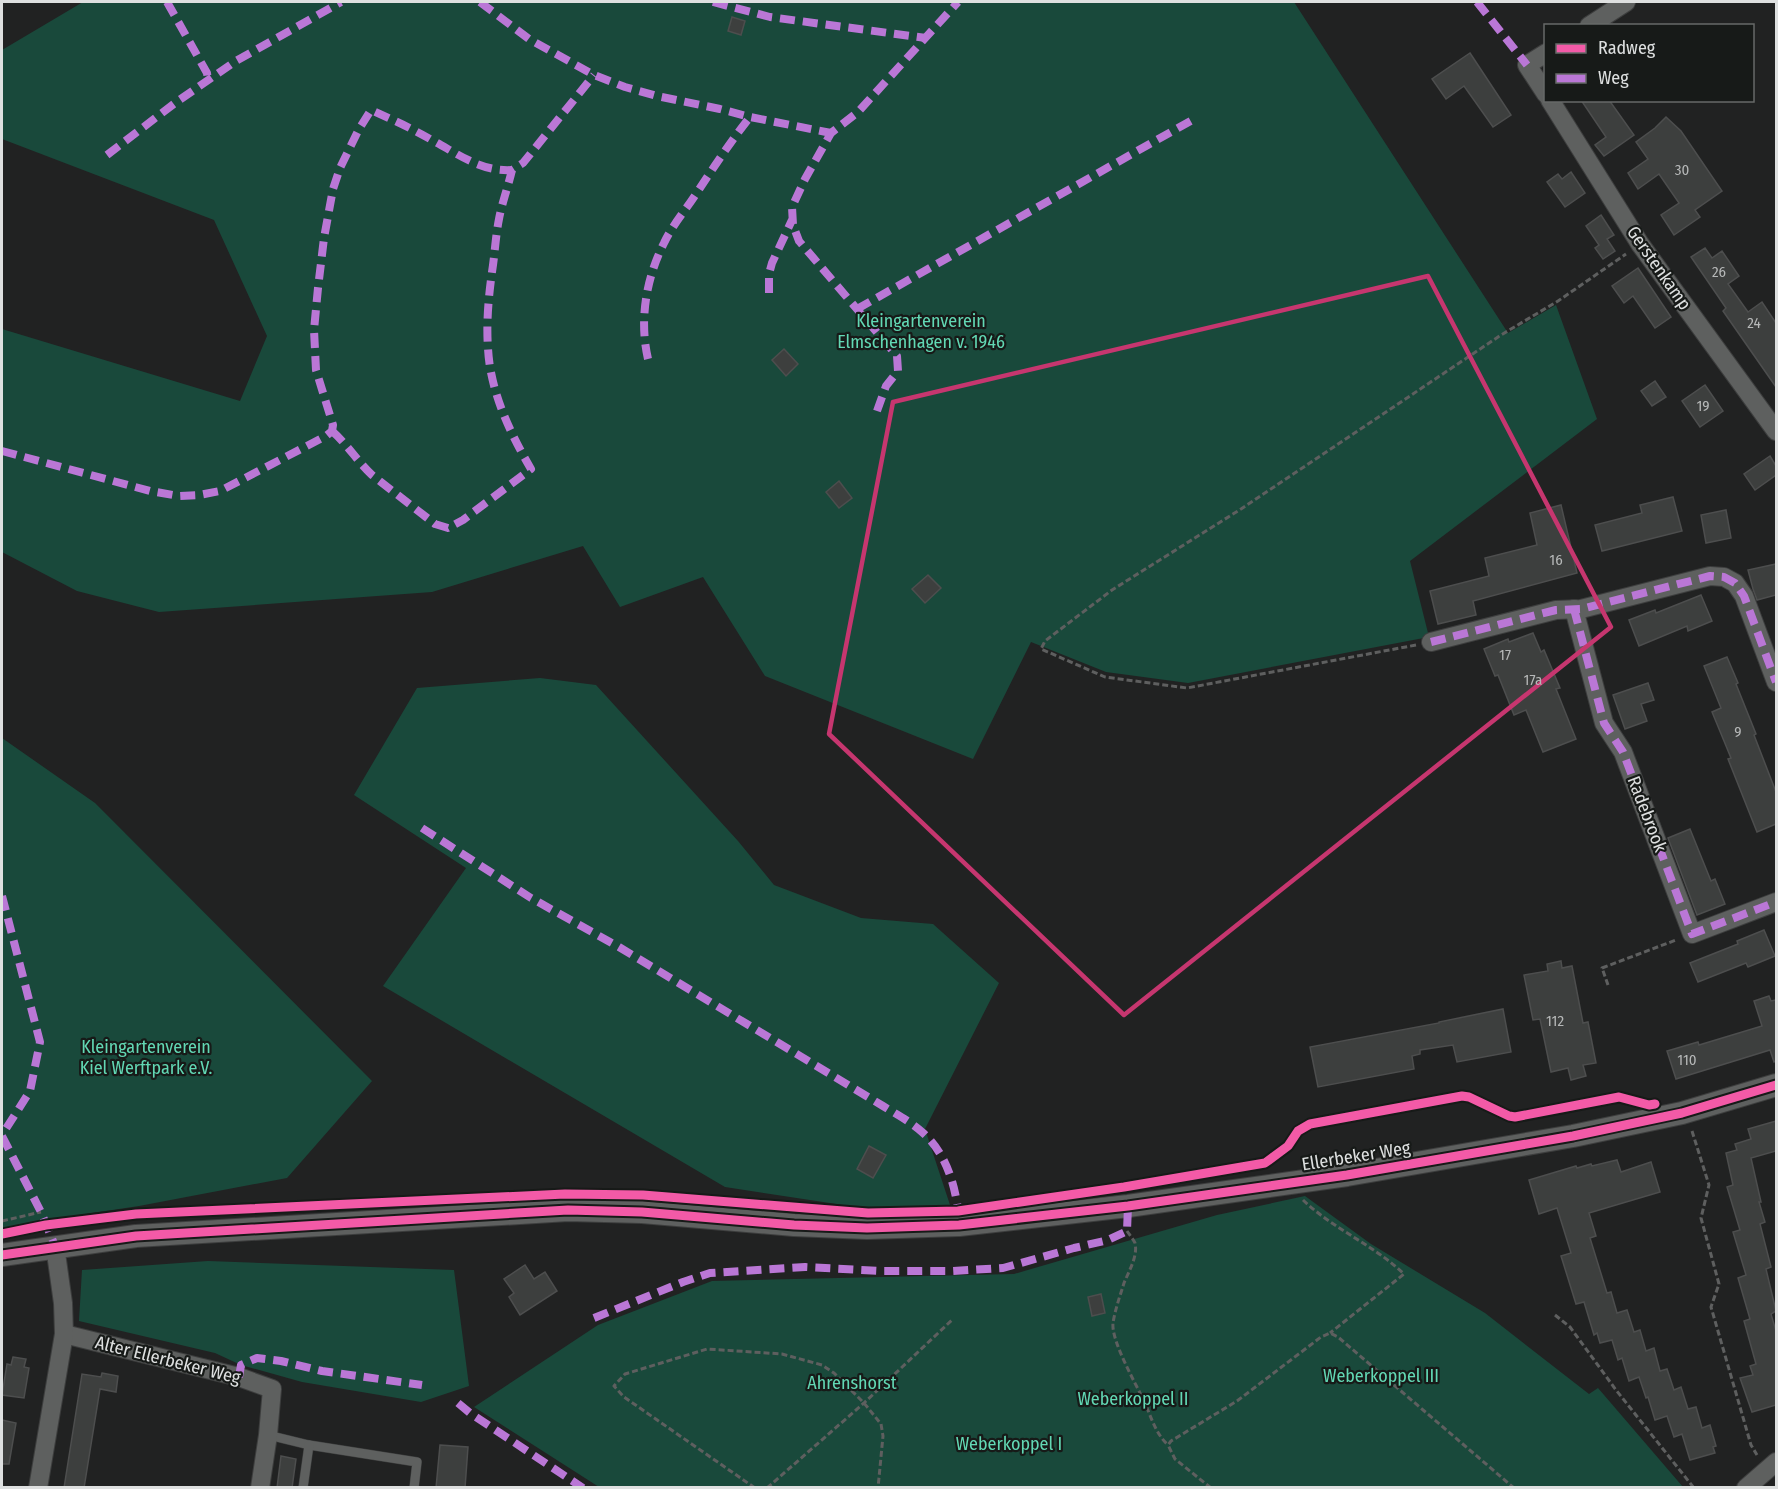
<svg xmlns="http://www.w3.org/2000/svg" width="1778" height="1489" font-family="'Fira Sans Condensed',sans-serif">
<rect width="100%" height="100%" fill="#212222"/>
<g fill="#19493b">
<polygon points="83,2 1294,2 1508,333 1556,305 1597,419 1410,561 1429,637 1188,683 1106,672 1031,642 973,759 765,676 703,577 620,607 583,546 432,592 159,612 77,591 2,552 2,329 240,401 267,336 214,220 2,139 2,50"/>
<polygon points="540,678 596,685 738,841 774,885 861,918 933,924 999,983 925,1129 951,1208 876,1210 725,1187 383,986 466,868 354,795 417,688"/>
<polygon points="2,738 95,803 372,1081 287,1178 139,1206 32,1222 2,1229"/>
<polygon points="1305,1196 1371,1244 1485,1313 1589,1394 1598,1388 1683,1487 599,1487 474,1407 598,1325 712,1281 1014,1274 1217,1215"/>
<polygon points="208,1261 454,1270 469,1386 421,1402 302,1382 241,1365 215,1353 79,1321 82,1270"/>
</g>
<g fill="#3d3f3e" stroke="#4d4e4e" stroke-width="1.5">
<polygon points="732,17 745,21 741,35 728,31"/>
<polygon points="1470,53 1511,115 1493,127 1464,86 1446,99 1432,79"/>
<polygon points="1581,100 1609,100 1634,135 1604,156 1595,145 1606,137"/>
<polygon points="1666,117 1681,131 1722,191 1695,210 1700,217 1674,235 1661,215 1679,203 1659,174 1638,189 1628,173 1648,159 1636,142 1655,128"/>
<polygon points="1571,172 1585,193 1565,207 1547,182 1558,174 1562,179"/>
<polygon points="1601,215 1614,235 1607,239 1615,251 1603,259 1595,248 1599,245 1586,226"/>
<polygon points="1705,248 1712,258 1722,251 1739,276 1728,284 1748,312 1762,302 1776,323 1776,387 1723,311 1726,308 1691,257"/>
<polygon points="1638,268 1671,317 1655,328 1633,296 1624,303 1612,286"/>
<polygon points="784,349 798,364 786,376 772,360"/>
<polygon points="1655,381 1666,397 1652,406 1641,391"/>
<polygon points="1705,385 1723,411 1700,427 1682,401"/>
<polygon points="1770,456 1776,466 1776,475 1755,490 1744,474"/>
<polygon points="839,481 852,498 839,508 826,492"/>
<polygon points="1673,497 1682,531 1602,551 1595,525 1642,513 1640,505"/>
<polygon points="1561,505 1577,573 1473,601 1476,615 1438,624 1430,591 1489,576 1485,558 1537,545 1530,513"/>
<polygon points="1726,510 1731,538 1706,543 1701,515"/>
<polygon points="1776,564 1776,595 1757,600 1753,589 1748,570"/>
<polygon points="928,575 941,588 925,603 912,589"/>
<polygon points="1701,595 1712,621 1688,631 1687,626 1639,646 1629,620 1655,610 1656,613"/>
<polygon points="1533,633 1541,652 1544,650 1560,688 1556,689 1576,739 1543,752 1526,710 1514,715 1498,675 1495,676 1484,649 1508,639 1509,642"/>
<polygon points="1727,657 1738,683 1736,684 1756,734 1754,735 1776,792 1776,824 1757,832 1728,759 1731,758 1712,712 1721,708 1704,666"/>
<polygon points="1648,683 1654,700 1641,704 1647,721 1625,729 1613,695"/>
<polygon points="1690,829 1711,881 1715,879 1725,904 1697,915 1668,838"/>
<polygon points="1764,930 1775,956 1748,967 1746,963 1698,982 1690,963 1738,944 1737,941"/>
<polygon points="1561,961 1562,968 1572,966 1583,1023 1588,1022 1596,1063 1583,1065 1586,1076 1571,1080 1568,1068 1551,1072 1540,1019 1533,1020 1524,975 1548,971 1547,964"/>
<polygon points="1769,996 1771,1001 1776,1000 1776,1061 1774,1062 1770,1050 1676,1079 1667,1051 1698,1042 1699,1045 1762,1026 1754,1001"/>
<polygon points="1503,1009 1511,1052 1457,1062 1453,1045 1420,1050 1420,1054 1412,1056 1414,1069 1318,1087 1310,1047 1439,1023 1439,1022"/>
<polygon points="1776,1121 1776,1151 1751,1158 1761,1202 1759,1202 1765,1222 1760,1224 1771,1267 1766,1269 1776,1311 1771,1314 1776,1331 1776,1405 1752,1412 1740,1378 1753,1375 1750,1366 1756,1364 1744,1321 1750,1319 1738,1278 1746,1275 1733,1232 1740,1230 1727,1187 1733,1185 1726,1153 1737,1150 1735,1144 1751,1139 1748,1129"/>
<polygon points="869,1146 886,1155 873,1178 857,1169"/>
<polygon points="1617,1160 1621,1172 1651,1162 1660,1192 1589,1213 1596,1236 1590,1238 1607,1293 1611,1292 1617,1313 1627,1310 1634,1332 1640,1330 1646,1351 1654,1348 1660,1371 1667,1369 1674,1390 1681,1387 1688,1409 1696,1407 1702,1428 1710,1425 1716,1446 1713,1447 1715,1453 1690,1460 1682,1434 1674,1437 1667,1416 1655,1420 1648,1397 1646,1398 1639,1377 1629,1381 1622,1358 1618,1360 1612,1340 1600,1343 1597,1333 1594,1335 1584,1302 1576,1304 1561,1256 1571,1253 1557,1208 1539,1214 1529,1180 1576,1166 1577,1168 1591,1164 1592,1166"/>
<polygon points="525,1265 534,1279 545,1272 557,1291 520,1315 509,1297 514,1293 504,1279"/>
<polygon points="1101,1294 1105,1313 1092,1316 1088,1297"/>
<polygon points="13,1357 26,1359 24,1367 29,1368 24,1398 2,1395 7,1364 11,1365"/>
<polygon points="102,1373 118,1376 116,1392 100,1389 84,1488 64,1488 82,1374 101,1377"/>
<polygon points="2,1420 16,1423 9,1464 2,1464"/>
<polygon points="440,1445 468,1447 465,1488 436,1488"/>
<polygon points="281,1456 296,1459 292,1488 277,1488"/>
</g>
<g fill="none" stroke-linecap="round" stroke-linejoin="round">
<g stroke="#3d3e3e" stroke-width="10">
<g id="service">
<polyline points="268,1435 309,1445 417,1462 414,1488"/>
<polyline points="303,1488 309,1445"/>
</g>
</g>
<g stroke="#3d3e3e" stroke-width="20">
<g id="minor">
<polyline points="1589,26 1626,2"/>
<polyline points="1546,53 1527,65 1546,94"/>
<polyline points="1550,100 1640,244 1776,431"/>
<polyline points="1574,609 1604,723 1623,752 1692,934 1776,902"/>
<polyline points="1431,642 1556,610 1581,609 1710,576 1724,577 1735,583 1744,596 1776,682"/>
<polyline points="64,1334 239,1377 272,1389 268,1435 260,1488"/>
<polyline points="38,1488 64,1334 63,1303 55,1246"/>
<polyline points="1746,1488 1776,1462"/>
</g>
</g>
<g stroke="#3d3e3e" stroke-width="24">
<polyline id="tertiary" points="2,1255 136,1236 568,1210 642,1212 794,1225 867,1228 959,1225 1128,1206 1347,1175 1573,1136 1682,1113 1776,1085"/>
</g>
<g stroke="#5e5f5f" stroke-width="3" stroke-dasharray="6 3" stroke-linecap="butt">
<polyline points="1416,645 1187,688 1105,677 1041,649 1045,641 1112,590 1241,509 1501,335 1558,301 1626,254"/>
<polyline points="1608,985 1602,968 1676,940"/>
<polyline points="1692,1131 1709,1185 1701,1218 1719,1284 1711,1307 1751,1445 1757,1455"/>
<path d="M1303,1200C1333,1229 1374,1245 1404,1274L1330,1333"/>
<polyline points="2,1221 41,1212"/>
<path d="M1127,1231C1129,1234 1133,1239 1135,1243C1138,1256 1129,1271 1124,1283C1120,1296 1115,1310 1113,1323C1111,1341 1136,1384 1144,1401C1151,1416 1155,1433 1168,1445"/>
<polyline points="1555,1315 1570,1327 1616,1390 1694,1488"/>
<polyline points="755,1488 624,1397 614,1386 625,1374 707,1349 782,1354 822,1365 834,1373 864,1403 881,1424 883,1436 878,1488"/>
<polyline points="767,1488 864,1403 953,1319"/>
<polyline points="1211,1488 1175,1459 1168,1445 1171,1441 1237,1401 1321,1337 1330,1333 1338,1337 1514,1488"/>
</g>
<use href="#service" stroke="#5e605f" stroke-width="9"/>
<use href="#minor" stroke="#5e605f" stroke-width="18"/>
<use href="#tertiary" stroke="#5e605f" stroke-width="22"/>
<g stroke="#ba77d6" stroke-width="8" stroke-dasharray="15 8" stroke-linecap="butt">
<polyline points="167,2 207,73 208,80"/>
<polyline points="480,2 529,39 594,75 625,87 657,96 720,109 750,117 831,133"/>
<polyline points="713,2 770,17 926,38"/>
<polyline points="1477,2 1527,65"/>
<polyline points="107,155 175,103 236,61 341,2"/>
<polyline points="769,293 769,274 772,263 792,220"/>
<polyline points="857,309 1194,119"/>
<path d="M648,359C639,320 646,279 664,243C672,226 684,212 694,197C712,170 730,142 750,117"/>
<polyline points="877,411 886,386 898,371 897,356 799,241 793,225 792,207 805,179 831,133 858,112 958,2"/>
<path d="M332,431C347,444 357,461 372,475L435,524L448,528L463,520L531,469C510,433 490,391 488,348C486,321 489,292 493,265C495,250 496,234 499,219C502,203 508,187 512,170L523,163L594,75"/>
<path d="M2,451L150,491L179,496L199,495L220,491L326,436L332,431L333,425L316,370L314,330L318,288L324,238L333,189L340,168L359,129L371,110C391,119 411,128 430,139C457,153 480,172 512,170"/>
<polyline points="1574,609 1604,723 1623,752 1692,934 1776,902"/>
<polyline points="1431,642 1556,610 1581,609 1710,576 1724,577 1735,583 1744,596 1776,682"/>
<path d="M422,828L531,898L619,947L883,1106C896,1114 911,1122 922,1132C947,1154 955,1185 959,1216"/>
<polyline points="2,896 40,1042 30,1091 2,1135"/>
<polyline points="2,1136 41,1212 55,1246"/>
<polyline points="594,1318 683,1282 710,1273 805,1267 882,1271 953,1271 1003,1268 1074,1248 1108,1240 1127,1231 1128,1206"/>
<polyline points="239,1377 241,1365 257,1358 281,1361 322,1371 422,1385"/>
<polyline points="458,1403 470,1413 583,1488"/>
</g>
<g stroke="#171a18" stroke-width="13">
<g id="cycleway">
<polyline points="2,1234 46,1225 136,1214 565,1194 643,1195 868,1213 958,1211 1124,1187 1265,1163 1288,1146 1298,1131 1310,1124 1462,1096 1469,1097 1509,1116 1515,1117 1619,1097 1649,1105 1655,1104"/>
<polyline points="2,1255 136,1236 568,1210 642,1212 794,1225 867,1228 959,1225 1128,1206 1347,1175 1573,1136 1682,1113 1776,1085"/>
</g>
</g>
<use href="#cycleway" stroke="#f35aa7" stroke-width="9"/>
</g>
<path fill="none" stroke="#c6366f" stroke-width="4.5" stroke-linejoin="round" d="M1428,276L1611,627L1124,1015L829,734L893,402Z"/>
<g text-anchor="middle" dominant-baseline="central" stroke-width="4.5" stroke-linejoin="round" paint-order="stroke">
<g font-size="15" fill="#b6b8b8">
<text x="1682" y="170">30</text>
<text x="1719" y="272">26</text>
<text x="1754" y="323">24</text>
<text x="1703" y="406">19</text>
<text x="1556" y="560">16</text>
<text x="1505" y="655">17</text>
<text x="1533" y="680">17a</text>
<text x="1738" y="732">9</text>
<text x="1555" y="1021">112</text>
<text x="1687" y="1060">110</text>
</g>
<g font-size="18" fill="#dee0e0" stroke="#171a18">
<text transform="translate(1659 268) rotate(55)">Gerstenkamp</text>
<text transform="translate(1647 814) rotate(69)">Radebrook</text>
<text transform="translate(1356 1156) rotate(-9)">Ellerbeker Weg</text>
<text transform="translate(168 1360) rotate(14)">Alter Ellerbeker Weg</text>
</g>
<g font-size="18" fill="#62d8b4" stroke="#171a18">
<text x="921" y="321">Kleingartenverein<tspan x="921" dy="21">Elmschenhagen v. 1946</tspan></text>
<text x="146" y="1047">Kleingartenverein<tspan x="146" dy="21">Kiel Werftpark e.V.</tspan></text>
<text x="1381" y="1376">Weberkoppel III</text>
<text x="852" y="1383">Ahrenshorst</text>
<text x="1133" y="1399">Weberkoppel II</text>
<text x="1009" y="1444">Weberkoppel I</text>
</g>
</g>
<rect width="1778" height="1489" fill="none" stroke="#dee0e0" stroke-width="6"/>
<rect x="1544" y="24" width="210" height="78" fill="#171a18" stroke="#676968" stroke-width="1.5"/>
<rect x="1556" y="44" width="30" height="9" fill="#f35aa7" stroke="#676968" stroke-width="1.5"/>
<text x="1598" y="54" font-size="18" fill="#dee0e0">Radweg</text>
<rect x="1556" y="74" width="30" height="9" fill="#ba77d6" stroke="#676968" stroke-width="1.5"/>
<text x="1598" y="84" font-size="18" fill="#dee0e0">Weg</text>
</svg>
